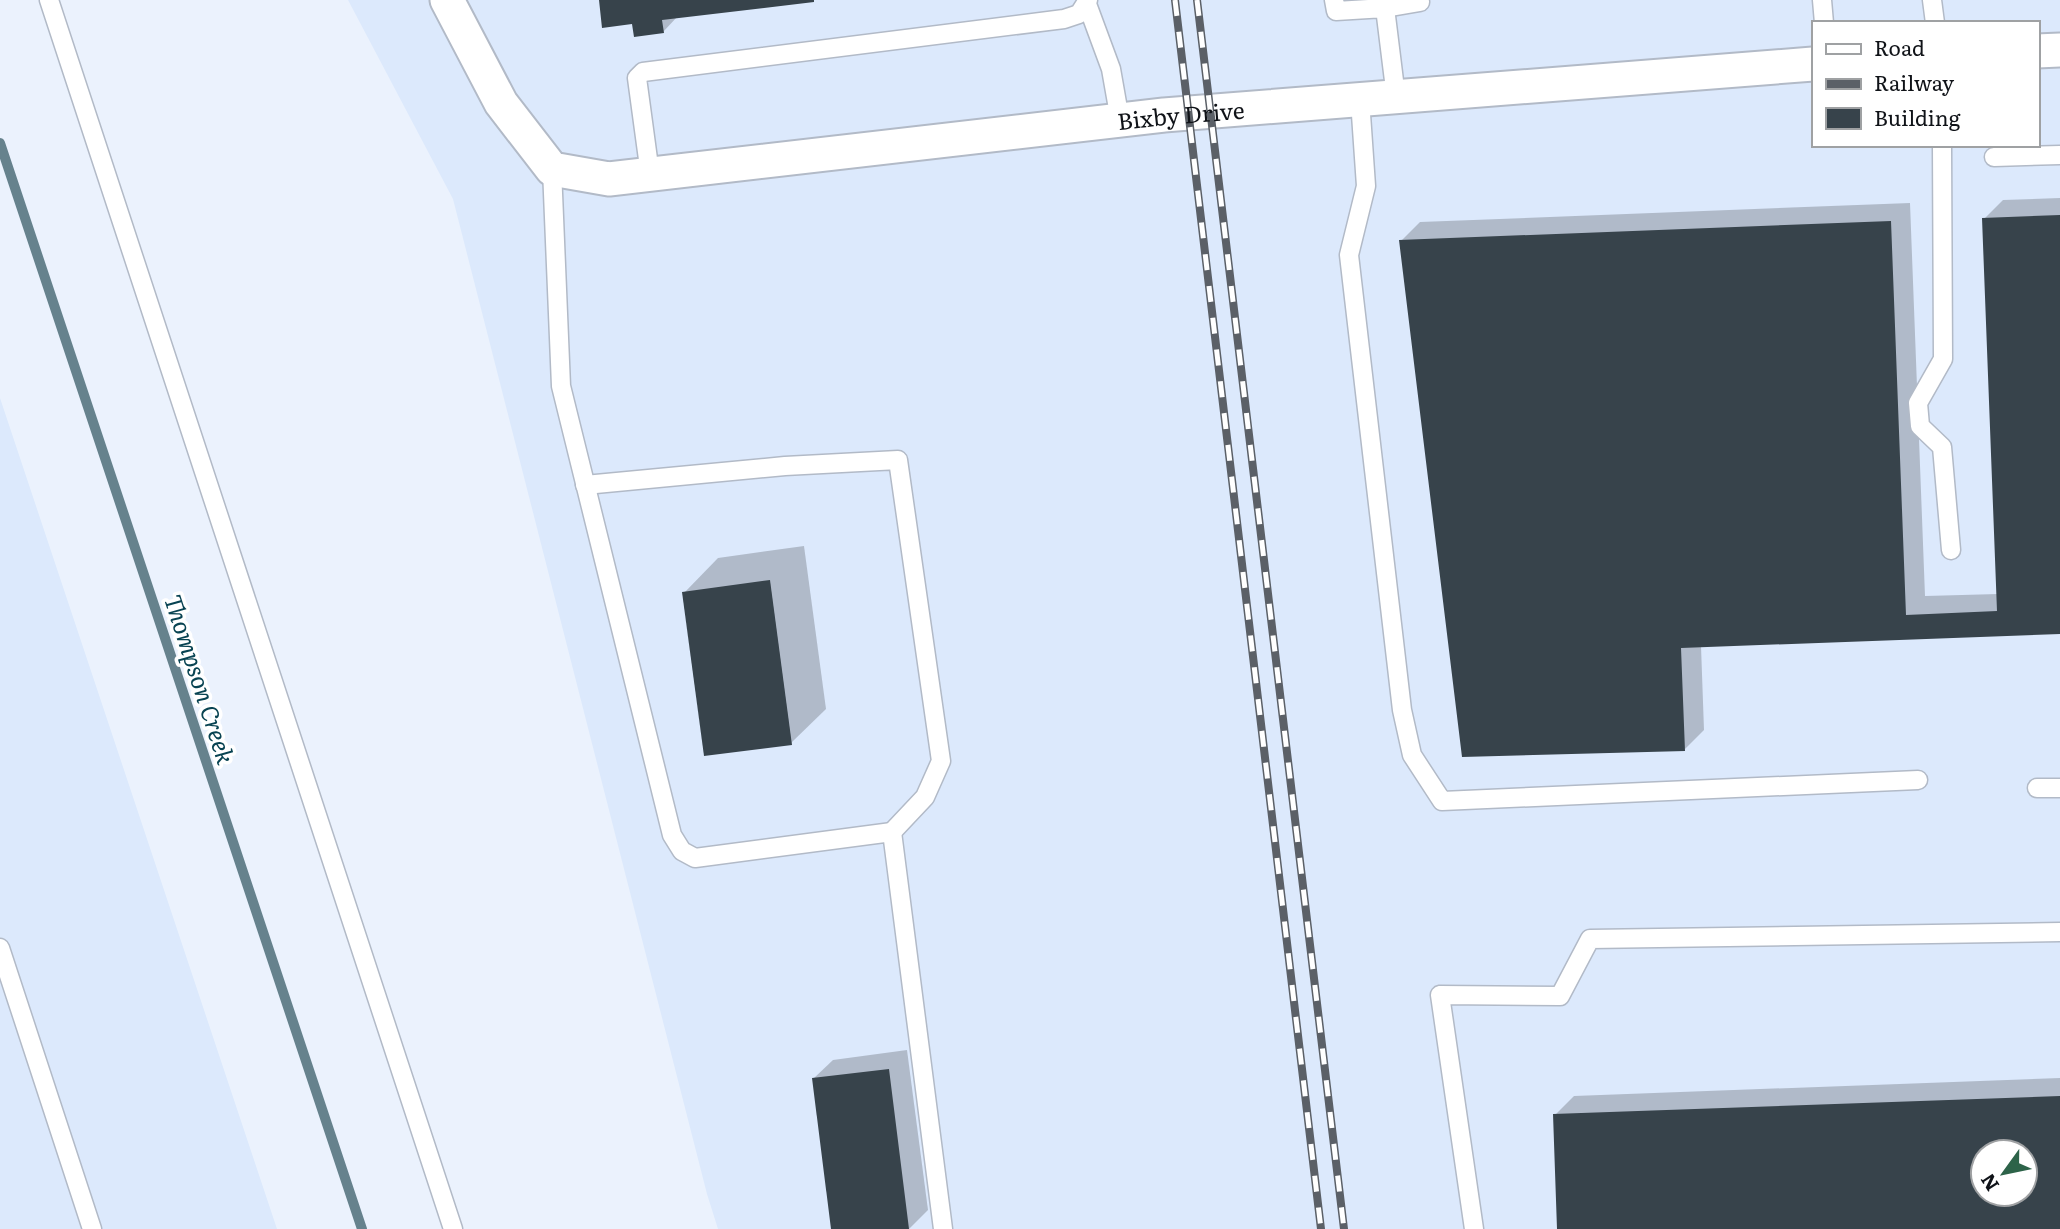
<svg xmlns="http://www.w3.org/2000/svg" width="2060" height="1229" font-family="Literata,serif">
<rect width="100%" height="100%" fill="#ebf2fd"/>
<g fill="#dce9fc" fill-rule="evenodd">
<path d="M348,0H2060V1229H718L707,1194L453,199ZM1813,23H2037V145H1813ZM1983,1152H2025V1194H1983Z"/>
<polygon points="0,398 277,1229 0,1229"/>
</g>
<g fill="#0003" fill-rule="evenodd">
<polygon points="601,0 814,0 678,16 663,32 634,22"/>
<polygon points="2060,198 2060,632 1701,646 1704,730 1685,749 1401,241 1420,222 1910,203 1925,596 1998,594 1984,219 2003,200"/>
<polygon points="804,546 826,709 791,743 684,593 718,558"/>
<polygon points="907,1050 928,1210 909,1229 832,1229 813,1079 833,1060"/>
<path d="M2060,1078V1229H1559L1555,1115L1574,1096ZM1983,1152H2025V1194H1983Z"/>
</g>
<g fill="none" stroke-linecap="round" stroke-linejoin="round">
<polyline stroke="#66828d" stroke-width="10" points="0,143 362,1229"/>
</g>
<g fill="#37434b" fill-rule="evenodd">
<polygon points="599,0 814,0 814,2 662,20 664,33 634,37 632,24 602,28"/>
<polygon points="2060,215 2060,634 1681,648 1685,751 1462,757 1399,240 1891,221 1906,615 1997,611 1982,218"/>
<polygon points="770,580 792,745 704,756 682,592"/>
<polygon points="889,1069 909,1229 831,1229 812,1078"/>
<path d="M2060,1096V1229H1557L1553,1114ZM1983,1152H2025V1194H1983Z"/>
</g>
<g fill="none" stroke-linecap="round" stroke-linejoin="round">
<g stroke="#b2bac7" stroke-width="21">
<g id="service">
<polyline points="49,0 453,1229"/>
<polyline points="1334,0 1336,11 1385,8 1396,97"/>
<polyline points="1822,0 1824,23"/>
<polyline points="1932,0 1935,23"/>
<polyline points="1087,4 1111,69 1120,120"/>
<polyline points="1385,8 1420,2 1419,0"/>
<polyline points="1360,100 1366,186 1349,255 1402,710 1412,755 1442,801 1918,780"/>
<polyline points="1942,145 1943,359 1918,403 1920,426 1942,447 1951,550"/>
<polyline points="1994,157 2060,155"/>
<polyline points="552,169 561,386 672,835 682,851 695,858 892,832 943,1229"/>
<polyline points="650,174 637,78 643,72 1064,19 1079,14 1088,0"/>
<polyline points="585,485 785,466 898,460 941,761 925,797 892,832"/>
<polyline points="2037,788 2060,788"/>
<polyline points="0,948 92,1229"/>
<polyline points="1474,1229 1440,995 1560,996 1590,939 2060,932"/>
</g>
</g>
<g stroke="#b2bac7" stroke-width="37">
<g id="minor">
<path id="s1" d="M447,0L501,103L552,169L609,179L1164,115L1813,64"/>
<polyline points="2037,51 2060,50"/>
</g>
</g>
<use href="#service" stroke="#fff" stroke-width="18"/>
<use href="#minor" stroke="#fff" stroke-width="33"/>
<g stroke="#5b6067" stroke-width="8">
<g id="rail">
<polyline points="1175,0 1321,1229"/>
<polyline points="1197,0 1344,1229"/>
</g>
</g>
<use href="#rail" stroke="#fff" stroke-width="5" stroke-dasharray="16" stroke-linecap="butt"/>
</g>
<g text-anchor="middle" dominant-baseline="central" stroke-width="7" stroke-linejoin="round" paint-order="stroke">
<g font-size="23" fill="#101318" stroke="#fff">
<text stroke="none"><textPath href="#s1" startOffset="833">Bixby Drive</textPath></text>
</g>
<g font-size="24" font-style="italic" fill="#084352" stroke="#fff">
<text transform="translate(201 679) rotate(72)">Thompson Creek</text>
</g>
</g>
<rect x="1812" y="21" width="228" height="126" fill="#ffffff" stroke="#9fa1a3" stroke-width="2"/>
<rect x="1826" y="44" width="35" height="10" fill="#ffffff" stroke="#9fa1a3" stroke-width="2"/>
<text x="1874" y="56" font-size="21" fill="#101318">Road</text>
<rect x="1826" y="79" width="35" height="10" fill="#5b6067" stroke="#9fa1a3" stroke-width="2"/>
<text x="1874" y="91" font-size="21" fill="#101318">Railway</text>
<rect x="1826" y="108" width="35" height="21" fill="#37434b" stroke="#9fa1a3" stroke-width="2"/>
<text x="1874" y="126" font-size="21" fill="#101318">Building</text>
<g transform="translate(2004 1173) rotate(237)"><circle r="33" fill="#ffffff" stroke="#9fa1a3" stroke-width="2"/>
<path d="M0-5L12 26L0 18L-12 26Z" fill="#2d6349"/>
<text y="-10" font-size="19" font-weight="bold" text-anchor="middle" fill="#101318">N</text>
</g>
</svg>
